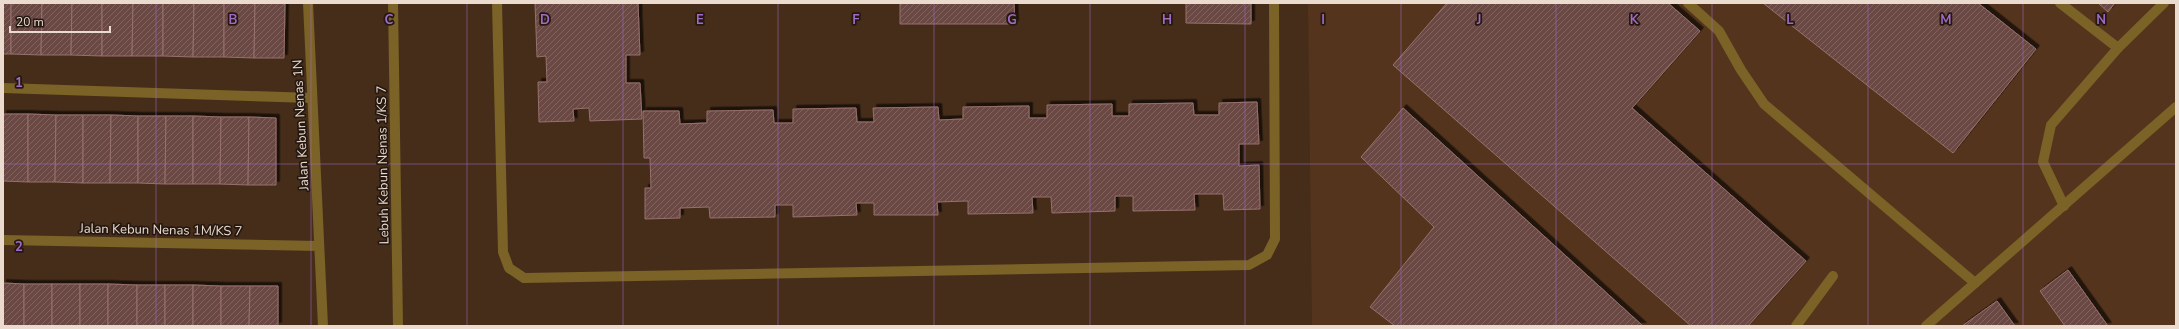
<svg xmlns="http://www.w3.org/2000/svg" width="2179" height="329" font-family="'Nunito Sans',sans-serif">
<defs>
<pattern id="building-hatch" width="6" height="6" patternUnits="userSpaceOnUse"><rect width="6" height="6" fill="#6b4844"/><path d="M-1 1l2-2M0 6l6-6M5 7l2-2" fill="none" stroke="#80625e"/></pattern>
<filter id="shadow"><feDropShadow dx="3.5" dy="-3.5" stdDeviation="0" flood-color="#0009"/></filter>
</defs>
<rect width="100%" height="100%" fill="#462d1a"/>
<polygon fill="#54341c" points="1308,3 2176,3 2176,326 1312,326"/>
<g fill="url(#building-hatch)" stroke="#97716c" filter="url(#shadow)">
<rect x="3" y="3" width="8" height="51"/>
<polygon points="11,3 42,3 41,55 11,54"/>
<polygon points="42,3 72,3 71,55 41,55"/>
<polygon points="72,3 102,3 102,56 71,55"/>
<polygon points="102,3 133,3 132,56 102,56"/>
<polygon points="133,3 163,3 163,56 132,56"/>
<polygon points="163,3 194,3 193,57 163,56"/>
<polygon points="194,3 224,3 224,57 193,57"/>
<polygon points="224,3 255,3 254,58 224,57"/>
<polygon points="255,3 285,3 284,58 254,58"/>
<polygon points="535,3 638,3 640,55 626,55 626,83 640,83 642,119 590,121 589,108 573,109 574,121 539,122 538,82 547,82 546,56 537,57"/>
<polygon points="900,3 1014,3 1015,24 900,24"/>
<polygon points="1186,3 1251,3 1251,24 1186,23"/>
<polygon points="1447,3 1668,3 1700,31 1632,108 1806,261 1748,326 1691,326 1393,65"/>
<polygon points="1763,3 1978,3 2036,49 1953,153"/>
<polygon points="2098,3 2115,3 2108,12"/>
<polygon points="1257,102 1259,144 1239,144 1239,166 1259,165 1260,209 1224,210 1223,194 1194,194 1195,210 1133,211 1133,196 1115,196 1115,211 1052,213 1051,197 1032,197 1033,213 968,214 968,201 937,202 938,215 874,215 874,203 856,203 857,215 793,217 793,205 775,205 775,217 710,218 709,207 680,208 680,218 645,219 645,188 651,188 650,158 644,158 643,111 679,111 680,124 707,123 707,111 773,110 774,123 793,123 793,109 856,108 857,122 874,122 873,108 938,107 939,120 963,119 963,107 1029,106 1029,118 1047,118 1047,105 1112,104 1112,116 1129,116 1129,104 1193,103 1194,115 1219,115 1219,103"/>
<polygon points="1403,108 1643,326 1395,326 1370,307 1434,227 1361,157"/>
<polygon points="3,114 28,114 28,182 3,181"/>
<polygon points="28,114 56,115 55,182 28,182"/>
<polygon points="56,115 83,115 83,183 55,182"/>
<polygon points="83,115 111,115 110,183 83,183"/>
<polygon points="111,115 138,116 138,183 110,183"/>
<polygon points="138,116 166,116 165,184 138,183"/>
<polygon points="166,116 193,116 193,184 165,184"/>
<polygon points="193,116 221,117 220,184 193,184"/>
<polygon points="221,117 249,117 248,185 220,184"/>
<polygon points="249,117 276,118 276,185 248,185"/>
<polygon points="2068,270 2108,326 2065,326 2040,291"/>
<polygon points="3,283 24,284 24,326 3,326"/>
<rect x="24" y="284" width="28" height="42"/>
<rect x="52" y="284" width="28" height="42"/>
<rect x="80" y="284" width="28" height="42"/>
<polygon points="108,284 137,285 137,326 108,326"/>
<rect x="137" y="285" width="28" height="41"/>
<rect x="165" y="285" width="28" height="41"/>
<polygon points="193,285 221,286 221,326 193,326"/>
<polygon points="221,286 250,286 249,326 221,326"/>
<polygon points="250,286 278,286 278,326 249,326"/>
<polygon points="1997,301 2015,326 1962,326"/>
</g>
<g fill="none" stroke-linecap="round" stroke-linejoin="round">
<g stroke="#7b6226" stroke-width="10">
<polyline points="497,3 503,252 509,268 524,278 1249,265 1267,255 1275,239 1274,3"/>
<polyline points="1688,3 1719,31 1741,70 1764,104 1975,283"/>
<polyline points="2060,3 2118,48 2051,125 2043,162 2064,206"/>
<polyline points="2118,48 2164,3"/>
<polyline points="3,88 312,98"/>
<polyline points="1796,326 1833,276"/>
<polyline points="1926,326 2176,107"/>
</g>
<g stroke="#7b6226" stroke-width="10">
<polyline points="308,3 323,326"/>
<polyline points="3,240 319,246"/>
</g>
<polyline stroke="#7b6226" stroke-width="10" points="393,3 398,326"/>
</g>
<path fill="none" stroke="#a269c5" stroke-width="1" stroke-opacity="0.55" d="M156,3V326M311,3V326M467,3V326M623,3V326M778,3V326M934,3V326M1090,3V326M1245,3V326M1401,3V326M1556,3V326M1712,3V326M1868,3V326M2023,3V326M3,164H2176"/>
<g text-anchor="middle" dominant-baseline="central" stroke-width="3.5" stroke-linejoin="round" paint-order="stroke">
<g font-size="13" fill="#ebdbcf" stroke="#241810">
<text transform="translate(301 125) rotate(-93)">Jalan Kebun Nenas 1N</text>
<text transform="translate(383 165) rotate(-91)">Lebuh Kebun Nenas 1/KS 7</text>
<text transform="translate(161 230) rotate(1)">Jalan Kebun Nenas 1M/KS 7</text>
</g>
</g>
<g font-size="13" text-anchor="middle" font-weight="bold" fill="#a269c5" stroke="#241810" stroke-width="3.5" stroke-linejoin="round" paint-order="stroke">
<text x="233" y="24">B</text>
<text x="389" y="24">C</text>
<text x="545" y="24">D</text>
<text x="700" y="24">E</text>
<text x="856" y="24">F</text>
<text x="1012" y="24">G</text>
<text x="1167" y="24">H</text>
<text x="1323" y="24">I</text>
<text x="1479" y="24">J</text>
<text x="1634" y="24">K</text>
<text x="1790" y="24">L</text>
<text x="1946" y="24">M</text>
<text x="2101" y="24">N</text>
<text x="19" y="87">1</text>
<text x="19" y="251">2</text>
</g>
<rect width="2179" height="329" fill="none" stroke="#ebdbcf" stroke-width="8"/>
<path d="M10 26v6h100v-6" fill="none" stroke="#ebdbcf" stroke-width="2"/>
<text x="16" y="26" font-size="12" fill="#ebdbcf" stroke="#241810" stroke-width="3" paint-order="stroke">20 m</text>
</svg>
